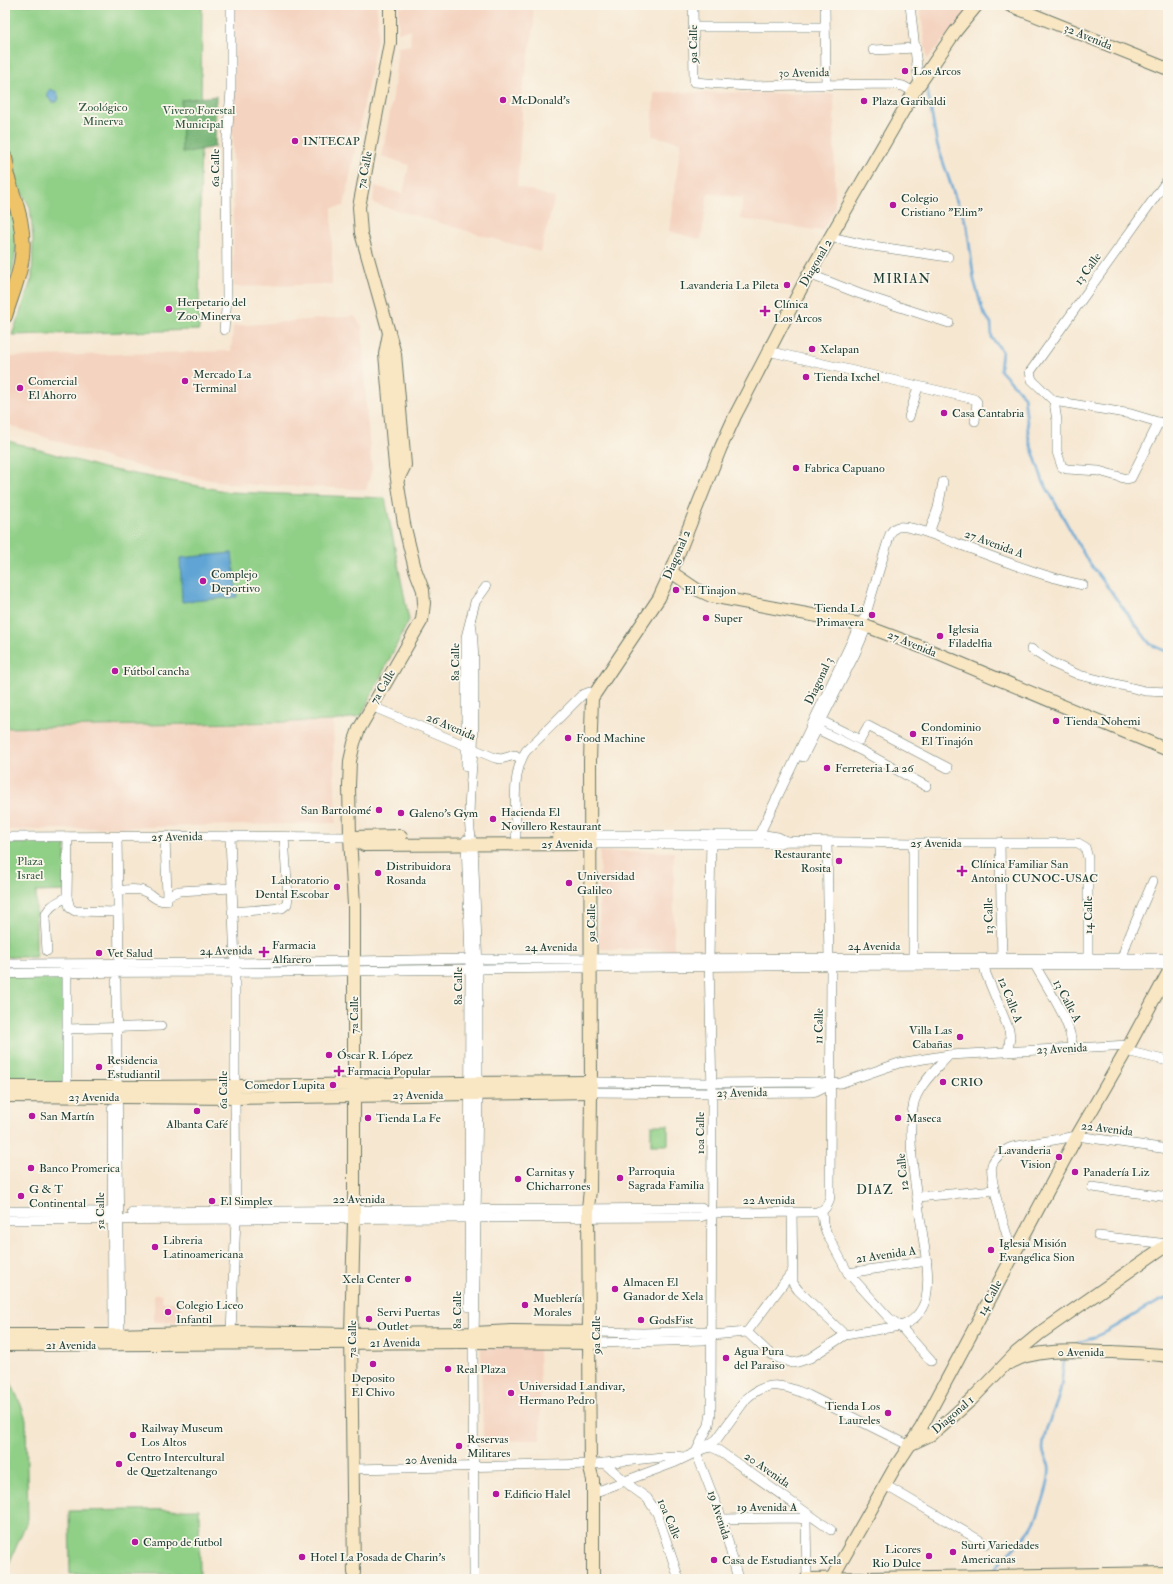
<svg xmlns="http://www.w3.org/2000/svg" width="1173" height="1584" font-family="'IM FELL Double Pica',serif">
<rect width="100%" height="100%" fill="#fbf7ec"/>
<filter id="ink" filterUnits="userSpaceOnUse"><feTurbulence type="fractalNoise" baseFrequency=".025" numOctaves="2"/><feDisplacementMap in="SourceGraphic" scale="8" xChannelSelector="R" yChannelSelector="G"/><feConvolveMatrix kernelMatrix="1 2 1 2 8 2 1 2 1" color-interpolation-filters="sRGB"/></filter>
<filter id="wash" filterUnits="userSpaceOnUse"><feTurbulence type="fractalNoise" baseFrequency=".012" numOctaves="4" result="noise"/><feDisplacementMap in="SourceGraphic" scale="16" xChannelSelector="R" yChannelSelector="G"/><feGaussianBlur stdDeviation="0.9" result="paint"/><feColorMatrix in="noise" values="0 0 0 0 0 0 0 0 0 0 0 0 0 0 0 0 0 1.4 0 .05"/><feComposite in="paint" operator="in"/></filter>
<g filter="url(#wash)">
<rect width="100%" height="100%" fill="#f6e7d1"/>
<g fill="#f4d3c0">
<polygon points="233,5 377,5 378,32 344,206 332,208 332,284 233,287"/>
<polygon points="409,5 533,5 534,27 522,91 522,116 517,186 555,198 540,252 375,204 373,200 375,186 403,194 409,165 382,156 393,96 398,47 410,45 411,30 398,32 399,7 409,7"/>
<polygon points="920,5 973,5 927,59"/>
<polygon points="654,92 834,94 835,209 822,231 740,219 743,198 708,193 701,240 669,231 681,142 652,136"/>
<polygon points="354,316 362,326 366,406 372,469 366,490 336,488 233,484 148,469 111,459 5,424 5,357 231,351 233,326"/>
<polygon points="333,721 336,823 5,830 5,728"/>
<polygon points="600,851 674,852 674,950 599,949"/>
<polygon points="154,1294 162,1294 162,1302 182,1302 182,1322 154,1322"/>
<polygon points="539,1347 541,1440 483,1441 481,1348"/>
</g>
<g fill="#8fcf86" stroke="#57865d">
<polygon points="5,5 202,5 199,330 12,335 32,278 33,240 30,207 15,180 15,158 5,145"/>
<path d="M5,200C25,228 14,267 5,297Z"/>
<polygon points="5,440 103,468 230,492 385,498 409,620 361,716 333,721 5,728"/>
<polygon points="5,843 65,843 66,891 36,892 36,957 5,957"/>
<polygon points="67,973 65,1087 5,1087 5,974"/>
<rect x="651" y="1125" width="17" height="20"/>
<polygon points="5,1369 21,1405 26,1420 28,1519 8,1566 5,1569"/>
<polygon points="199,1509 200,1574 70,1574 69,1511"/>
</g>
<polygon fill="#73b273" stroke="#497854" points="216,96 215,147 182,153 181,100"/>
<g fill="#5fa4d4" stroke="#3f7084">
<polygon points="50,89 57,92 59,98 57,102 52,102 48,98 47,93"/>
<polygon points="232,553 237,597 182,602 180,558"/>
</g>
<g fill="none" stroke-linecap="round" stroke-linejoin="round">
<g stroke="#5fa4d4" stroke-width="2.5">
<polyline points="927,88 937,144 955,197 967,226 974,280 983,312 991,323 992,338 1002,351 1000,370 1024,396 1029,440 1043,481 1086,558 1150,644 1168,652"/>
<path d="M1071,1347C1079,1341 1092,1339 1102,1334C1125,1323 1144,1306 1168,1298"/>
<path d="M994,1571C1004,1554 1023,1543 1033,1525C1040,1512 1051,1481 1049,1466C1047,1460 1043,1456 1043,1449C1043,1428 1056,1411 1060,1391C1063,1379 1062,1366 1066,1355"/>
</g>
</g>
</g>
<g filter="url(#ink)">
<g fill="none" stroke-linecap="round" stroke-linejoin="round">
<g stroke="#6a786b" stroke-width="10">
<g id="street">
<polyline points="693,5 694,82 747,86 892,84 903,86 914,92"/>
<polyline points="825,5 826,85"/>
<polyline points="910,5 919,84"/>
<polyline points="693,27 825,27"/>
<polyline points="873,50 916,48"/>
<polyline points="1168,179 1030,372 1032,380 1054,401 1131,414 1168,425"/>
<polyline points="830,237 866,245 948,257"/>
<polyline points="809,274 860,294 949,323"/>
<polyline points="224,330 227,300 226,150 231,91 231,5"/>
<polyline points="768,351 974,399 977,402 975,421"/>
<polyline points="1054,401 1057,421 1057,452 1062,467 1067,469 1099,471 1127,479 1131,478 1159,422"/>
<polyline points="909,417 918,387"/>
<polyline points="929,533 938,508 943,482"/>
<path d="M471,622C474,642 474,662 474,683C474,705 474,727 473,750C472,773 465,823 473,844L478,969V1095L474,1342L473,1350L474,1579"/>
<polyline points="1031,649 1054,664 1079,675 1145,691 1168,692"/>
<polyline points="371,706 495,758 501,759 515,755 521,759"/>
<polyline points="822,721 860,740 868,726 948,768"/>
<polyline points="817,729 864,752 926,786"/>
<polyline points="803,757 855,654 867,626"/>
<polyline points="466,767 466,637 475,602 486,587"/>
<polyline points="591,835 765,835 778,837 786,841"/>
<path d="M516,836C516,811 511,773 526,751L582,695L590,692L594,693"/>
<polyline points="5,837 230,836 350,837"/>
<polyline points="117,837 119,964"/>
<polyline points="165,837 167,896 179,891 232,888"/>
<polyline points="466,840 470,959 469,1307"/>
<polyline points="1000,842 1002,963"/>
<path d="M758,843L759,835L860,624L865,617L890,534C892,531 894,527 899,527C910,525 946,539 958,544C999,559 1040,576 1083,585"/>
<polyline points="913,843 913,964"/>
<polyline points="591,844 777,844 786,841 913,843 1078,843 1085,847 1088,858 1088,958"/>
<path d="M117,891C125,890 136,888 143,891C153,894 153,901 167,901V896"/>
<polyline points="67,897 68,837"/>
<polyline points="232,912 282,908 287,904 288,897 284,837"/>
<path d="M47,951L45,918C47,906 57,903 67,897L70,908L75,911L118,912"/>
<polyline points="1122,958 1127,942 1153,881"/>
<polyline points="983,961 986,974 1009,1030 1010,1037 1008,1052"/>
<polyline points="5,964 235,963 470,959 1168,958"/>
<path d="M1035,965C1047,988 1073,1023 1072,1049"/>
<path d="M5,974C98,971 192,973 285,972C580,967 874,964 1168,965"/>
<polyline points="116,981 120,1335"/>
<polyline points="67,1029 161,1026"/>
<polyline points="1126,1051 1168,1061"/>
<polyline points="591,1082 711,1083 815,1082 830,1084 841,1083 899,1063 949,1055 1129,1045"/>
<polyline points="67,1087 67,965"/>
<polyline points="591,1092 712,1093 811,1092 816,1091 830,1084"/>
<polyline points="112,1108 113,1335"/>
<polyline points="1092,1187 1168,1197"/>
<polyline points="918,1197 994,1190"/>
<polyline points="5,1211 111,1212"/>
<polyline points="822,1211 823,1223 827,1234 848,1273 889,1318 900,1326 931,1361"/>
<polyline points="132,1212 701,1208 712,1213"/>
<polyline points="792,1212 793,1283 798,1290 845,1335"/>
<path d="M5,1220L700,1217L712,1213L816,1212C825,1211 829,1205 830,1196L831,966L829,959L827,842"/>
<polyline points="1098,1236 1168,1244"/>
<path d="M1013,1255C1008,1239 988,1177 992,1165C994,1158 1005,1149 1012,1147L1077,1136L1168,1149"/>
<polyline points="848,1273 927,1261"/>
<polyline points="596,1332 643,1333 703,1331 712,1335"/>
<path d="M747,1332L768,1352L776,1357L792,1363L798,1362L810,1358L845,1335L900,1326C914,1322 922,1312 926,1298C930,1278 926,1257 923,1237C918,1200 906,1144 913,1107C916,1087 936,1070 949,1055"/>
<polyline points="747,1332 792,1272"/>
<polyline points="229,1338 231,1332 236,1219 235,1098 235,963 230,836"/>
<polyline points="596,1343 704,1340 712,1335 747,1332"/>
<path d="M704,1448L717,1439L746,1399C767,1379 784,1385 808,1395L908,1445"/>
<polyline points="696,1452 709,1425 711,1413 712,1093 709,960 711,835"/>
<polyline points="696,1452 722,1519 738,1579"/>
<polyline points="604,1463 633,1488 647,1498 657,1513 679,1579"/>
<polyline points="352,1469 595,1464 672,1456 685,1457"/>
<polyline points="885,1485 986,1544"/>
<polyline points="593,1493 676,1462 703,1449 711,1447 718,1450 831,1530"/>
<polyline points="722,1519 796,1518 806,1519 809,1515"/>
<polyline points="806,1519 807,1579"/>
</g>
</g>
<g stroke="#6a786b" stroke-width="14">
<g id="secondary">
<polyline points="390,5 390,43 359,207 361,233 395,354 405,465 398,479"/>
<polyline points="1009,5 1168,69"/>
<polyline points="671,572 696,589 711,596 860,624 924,648 1168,750"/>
<polyline points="559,836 591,835"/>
<polyline points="350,837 364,845 591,844"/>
<polyline points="350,837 401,836"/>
<path d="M5,1087C200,1088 396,1083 591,1082"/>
<polyline points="5,1096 235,1098 591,1092"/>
<polyline points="5,1335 113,1335 231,1332 351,1334 474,1333 511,1331 596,1332"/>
<polyline points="5,1345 469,1342 596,1343"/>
<path d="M1010,1363C1038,1347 1082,1352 1113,1352C1131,1353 1150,1353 1168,1356"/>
<polyline points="909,1445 930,1435 940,1428 973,1398 1016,1353 1039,1334 1168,1244"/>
<polyline points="354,1573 351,1334 354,1219 354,905 350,837 349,786 350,761 354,743 359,729 422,620 424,603 423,590 415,569 404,524 395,466 385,354 389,333"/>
<polyline points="832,1578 894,1469 921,1428 1077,1136 1126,1051 1168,973"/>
<polyline points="593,1579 593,1480 590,1469 588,1208 590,1190 591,1092 590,761 592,698 659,598 671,572 721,447 735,416 806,279 914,92 955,32 977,5"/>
<polyline points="806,1579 1168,1573"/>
</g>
</g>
<g stroke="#6a786b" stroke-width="16">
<g id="primary">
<polyline points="5,158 7,168 5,175"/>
<path d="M5,316C10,299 18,281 21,263C27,231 16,203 6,173"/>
</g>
</g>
<use href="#street" stroke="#fff" stroke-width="9"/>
<use href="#secondary" stroke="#f9e7c3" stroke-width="12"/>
<use href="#primary" stroke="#efc469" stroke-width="14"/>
</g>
</g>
<g fill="#b5179e" stroke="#fbf7ec" stroke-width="1.5">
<circle cx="905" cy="71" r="4"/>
<circle cx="503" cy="100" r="4"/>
<circle cx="864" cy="101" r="4"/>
<circle cx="295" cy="141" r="4"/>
<circle cx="893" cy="205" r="4"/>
<circle cx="787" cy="285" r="4"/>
<circle cx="169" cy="309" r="4"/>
<path d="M763 305h4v4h4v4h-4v4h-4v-4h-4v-4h4z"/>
<circle cx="812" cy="349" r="4"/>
<circle cx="806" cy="377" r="4"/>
<circle cx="185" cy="381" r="4"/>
<circle cx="20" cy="388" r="4"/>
<circle cx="944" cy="413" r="4"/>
<circle cx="796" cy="468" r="4"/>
<circle cx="203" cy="581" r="4"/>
<circle cx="676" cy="590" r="4"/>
<circle cx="872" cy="615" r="4"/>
<circle cx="706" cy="618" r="4"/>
<circle cx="940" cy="636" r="4"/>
<circle cx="115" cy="671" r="4"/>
<circle cx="1056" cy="721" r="4"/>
<circle cx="913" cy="734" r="4"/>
<circle cx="568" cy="738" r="4"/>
<circle cx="827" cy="768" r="4"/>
<circle cx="379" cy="810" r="4"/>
<circle cx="401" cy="813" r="4"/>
<circle cx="493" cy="819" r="4"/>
<circle cx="839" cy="861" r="4"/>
<path d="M960 865h4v4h4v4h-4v4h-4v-4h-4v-4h4z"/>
<circle cx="378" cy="873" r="4"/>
<circle cx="569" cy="883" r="4"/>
<circle cx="337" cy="887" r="4"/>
<path d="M262 946h4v4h4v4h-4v4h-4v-4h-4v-4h4z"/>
<circle cx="99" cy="953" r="4"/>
<circle cx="960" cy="1037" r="4"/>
<circle cx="329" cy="1055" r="4"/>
<circle cx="99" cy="1067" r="4"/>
<path d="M337 1065h4v4h4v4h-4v4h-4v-4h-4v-4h4z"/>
<circle cx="943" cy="1082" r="4"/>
<circle cx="333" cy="1085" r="4"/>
<circle cx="197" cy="1111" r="4"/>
<circle cx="32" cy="1116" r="4"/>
<circle cx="368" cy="1118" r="4"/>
<circle cx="898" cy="1118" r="4"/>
<circle cx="1059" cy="1157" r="4"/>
<circle cx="31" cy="1168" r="4"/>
<circle cx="1075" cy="1172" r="4"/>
<circle cx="620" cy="1178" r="4"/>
<circle cx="518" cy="1179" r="4"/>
<circle cx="21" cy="1196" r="4"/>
<circle cx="212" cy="1201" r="4"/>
<circle cx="155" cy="1247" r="4"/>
<circle cx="991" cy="1250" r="4"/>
<circle cx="408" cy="1279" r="4"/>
<circle cx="615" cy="1289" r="4"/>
<circle cx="525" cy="1305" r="4"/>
<circle cx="168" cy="1312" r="4"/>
<circle cx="369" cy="1319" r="4"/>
<circle cx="641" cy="1320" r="4"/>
<circle cx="726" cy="1358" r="4"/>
<circle cx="373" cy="1364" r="4"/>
<circle cx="448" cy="1369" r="4"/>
<circle cx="511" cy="1393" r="4"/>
<circle cx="888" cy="1413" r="4"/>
<circle cx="133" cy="1435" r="4"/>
<circle cx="459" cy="1446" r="4"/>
<circle cx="119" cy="1464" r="4"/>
<circle cx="496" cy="1494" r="4"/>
<circle cx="135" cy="1542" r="4"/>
<circle cx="953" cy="1552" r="4"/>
<circle cx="929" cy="1556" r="4"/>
<circle cx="302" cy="1557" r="4"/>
<circle cx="714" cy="1560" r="4"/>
</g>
<g text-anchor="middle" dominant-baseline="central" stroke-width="3.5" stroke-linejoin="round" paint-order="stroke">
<g font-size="12" fill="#1f3d34" stroke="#fbf7ec">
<text transform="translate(1088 37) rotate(22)">32 Avenida</text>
<text transform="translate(693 44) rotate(-90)">9a Calle</text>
<text transform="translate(804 73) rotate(-1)">30 Avenida</text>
<text transform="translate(215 168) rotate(-90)">6a Calle</text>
<text transform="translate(365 170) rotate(-79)">7a Calle</text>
<text transform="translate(816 263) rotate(-60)">Diagonal 2</text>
<text transform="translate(1088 269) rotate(-54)">13 Calle</text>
<text transform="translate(994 544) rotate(20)">27 Avenida A</text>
<text transform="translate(677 555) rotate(-67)">Diagonal 2</text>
<text transform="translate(912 644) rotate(22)">27 Avenida</text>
<text transform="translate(455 662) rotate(-90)">8a Calle</text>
<text transform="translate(819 681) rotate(-65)">Diagonal 3</text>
<text transform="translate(383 687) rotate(-60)">7a Calle</text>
<text transform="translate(451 727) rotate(23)">26 Avenida</text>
<text transform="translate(177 837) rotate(-1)">25 Avenida</text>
<text x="936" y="843">25 Avenida</text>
<text x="567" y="844">25 Avenida</text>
<text transform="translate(1088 915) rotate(-90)">14 Calle</text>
<text transform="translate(989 916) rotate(-91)">13 Calle</text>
<text transform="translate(591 923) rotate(-90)">9a Calle</text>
<text x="874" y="946">24 Avenida</text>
<text x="551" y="947">24 Avenida</text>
<text transform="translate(226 951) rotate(-1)">24 Avenida</text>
<text transform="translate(458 986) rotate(-90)">8a Calle</text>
<text transform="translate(1010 1000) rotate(68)">12 Calle A</text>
<text transform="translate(1067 1001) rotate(62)">13 Calle A</text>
<text transform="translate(354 1015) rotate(-90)">7a Calle</text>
<text transform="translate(819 1026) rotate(-89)">11 Calle</text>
<text transform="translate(1062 1049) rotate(-3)">23 Avenida</text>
<text transform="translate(223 1090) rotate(-90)">6a Calle</text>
<text transform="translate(742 1093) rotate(-1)">23 Avenida</text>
<text x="418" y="1095">23 Avenida</text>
<text x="94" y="1097">23 Avenida</text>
<text transform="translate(1107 1129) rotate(7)">22 Avenida</text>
<text transform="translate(700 1133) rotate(-90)">10a Calle</text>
<text transform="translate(903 1172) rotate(-96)">12 Calle</text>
<text x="359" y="1199">22 Avenida</text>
<text x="769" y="1200">22 Avenida</text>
<text transform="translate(100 1211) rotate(-90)">5a Calle</text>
<text transform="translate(886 1255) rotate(-8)">21 Avenida A</text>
<text transform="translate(990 1298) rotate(-62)">14 Calle</text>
<text transform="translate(457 1310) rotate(-90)">8a Calle</text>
<text transform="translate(596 1335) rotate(-90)">9a Calle</text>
<text transform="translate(352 1339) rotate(-90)">7a Calle</text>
<text transform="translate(395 1343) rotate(-1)">21 Avenida</text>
<text x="71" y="1345">21 Avenida</text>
<text x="1081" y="1352">0 Avenida</text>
<text transform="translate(953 1415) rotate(-41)">Diagonal 1</text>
<text transform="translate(431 1460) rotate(-1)">20 Avenida</text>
<text transform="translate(767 1470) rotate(35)">20 Avenida</text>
<text x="767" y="1507">19 Avenida A</text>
<text transform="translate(719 1515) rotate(72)">19 Avenida</text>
<text transform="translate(669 1519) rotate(67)">10a Calle</text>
</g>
<g font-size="12" fill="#1f3d34" stroke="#fbf7ec" text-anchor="start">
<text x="913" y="71">Los Arcos</text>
<text x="511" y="100">McDonald's</text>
<text x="872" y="101">Plaza Garibaldi</text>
<text x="303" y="141">INTECAP</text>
<text x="901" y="198">Colegio<tspan x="901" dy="14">Cristiano "Elim"</tspan></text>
<text x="779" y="285" text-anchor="end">Lavanderia La Pileta</text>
<text x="177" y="302">Herpetario del<tspan x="177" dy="14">Zoo Minerva</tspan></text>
<text x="774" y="304">Clínica<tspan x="774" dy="14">Los Arcos</tspan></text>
<text x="820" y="349">Xelapan</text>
<text x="193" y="374">Mercado La<tspan x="193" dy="14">Terminal</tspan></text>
<text x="814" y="377">Tienda Ixchel</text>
<text x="28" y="381">Comercial<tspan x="28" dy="14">El Ahorro</tspan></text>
<text x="952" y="413">Casa Cantabria</text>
<text x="804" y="468">Fabrica Capuano</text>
<text x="211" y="574">Complejo<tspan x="211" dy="14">Deportivo</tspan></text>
<text x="684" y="590">El Tinajon</text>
<text x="864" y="608" text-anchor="end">Tienda La<tspan x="864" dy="14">Primavera</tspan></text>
<text x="714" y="618">Super</text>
<text x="948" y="629">Iglesia<tspan x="948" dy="14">Filadelfia</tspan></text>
<text x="123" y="671">Fútbol cancha</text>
<text x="1064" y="721">Tienda Nohemi</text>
<text x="921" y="727">Condominio<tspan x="921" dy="14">El Tinajón</tspan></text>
<text x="576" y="738">Food Machine</text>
<text x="835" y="768">Ferreteria La 26</text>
<text x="371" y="810" text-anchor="end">San Bartolomé</text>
<text x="501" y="812">Hacienda El<tspan x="501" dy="14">Novillero Restaurant</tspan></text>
<text x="409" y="813">Galeno's Gym</text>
<text x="831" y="854" text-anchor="end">Restaurante<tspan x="831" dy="14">Rosita</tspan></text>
<text x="971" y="864">Clínica Familiar San<tspan x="971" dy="14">Antonio CUNOC-USAC</tspan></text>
<text x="386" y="866">Distribuidora<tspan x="386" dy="14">Rosanda</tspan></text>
<text x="577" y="876">Universidad<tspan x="577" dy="14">Galileo</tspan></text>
<text x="329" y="880" text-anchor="end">Laboratorio<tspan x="329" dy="14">Dental Escobar</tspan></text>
<text x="272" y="945">Farmacia<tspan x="272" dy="14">Alfarero</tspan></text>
<text x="107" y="953">Vet Salud</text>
<text x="952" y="1030" text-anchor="end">Villa Las<tspan x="952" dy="14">Cabañas</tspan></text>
<text x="337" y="1055">Óscar R. López</text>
<text x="107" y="1060">Residencia<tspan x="107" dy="14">Estudiantil</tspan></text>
<text x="347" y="1071">Farmacia Popular</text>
<text x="951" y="1082">CRIO</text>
<text x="325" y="1085" text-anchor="end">Comedor Lupita</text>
<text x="40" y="1116">San Martín</text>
<text x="376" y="1118">Tienda La Fe</text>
<text x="906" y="1118">Maseca</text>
<text x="197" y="1124" text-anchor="middle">Albanta Café</text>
<text x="1051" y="1150" text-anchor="end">Lavanderia<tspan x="1051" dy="14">Vision</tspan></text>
<text x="39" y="1168">Banco Promerica</text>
<text x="628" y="1171">Parroquia<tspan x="628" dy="14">Sagrada Familia</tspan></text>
<text x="526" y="1172">Carnitas y<tspan x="526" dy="14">Chicharrones</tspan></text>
<text x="1083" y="1172">Panadería Liz</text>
<text x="29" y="1189">G &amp; T<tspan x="29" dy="14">Continental</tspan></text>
<text x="220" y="1201">El Simplex</text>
<text x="163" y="1240">Libreria<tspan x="163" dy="14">Latinoamericana</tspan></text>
<text x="999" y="1243">Iglesia Misión<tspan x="999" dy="14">Evangélica Sion</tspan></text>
<text x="400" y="1279" text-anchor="end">Xela Center</text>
<text x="623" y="1282">Almacen El<tspan x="623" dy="14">Ganador de Xela</tspan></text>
<text x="533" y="1298">Mueblería<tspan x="533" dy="14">Morales</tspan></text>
<text x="176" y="1305">Colegio Liceo<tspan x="176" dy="14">Infantil</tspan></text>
<text x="377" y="1312">Servi Puertas<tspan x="377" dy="14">Outlet</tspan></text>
<text x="649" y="1320">GodsFist</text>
<text x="734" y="1351">Agua Pura<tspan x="734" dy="14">del Paraiso</tspan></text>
<text x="456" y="1369">Real Plaza</text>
<text x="373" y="1378" text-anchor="middle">Deposito<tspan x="373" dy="14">El Chivo</tspan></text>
<text x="519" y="1386">Universidad Landivar,<tspan x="519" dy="14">Hermano Pedro</tspan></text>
<text x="880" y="1406" text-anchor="end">Tienda Los<tspan x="880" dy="14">Laureles</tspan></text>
<text x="141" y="1428">Railway Museum<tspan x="141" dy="14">Los Altos</tspan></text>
<text x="467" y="1439">Reservas<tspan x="467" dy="14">Militares</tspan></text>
<text x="127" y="1457">Centro Intercultural<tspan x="127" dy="14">de Quetzaltenango</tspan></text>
<text x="504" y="1494">Edificio Halel</text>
<text x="143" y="1542">Campo de futbol</text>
<text x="961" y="1545">Surti Variedades<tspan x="961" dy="14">Americanas</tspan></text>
<text x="921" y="1549" text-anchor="end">Licores<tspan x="921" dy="14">Rio Dulce</tspan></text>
<text x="310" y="1557">Hotel La Posada de Charin's</text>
<text x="722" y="1560">Casa de Estudiantes Xela</text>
</g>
<g font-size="12" fill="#355a44" stroke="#fbf7ec">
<text x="103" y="107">Zoológico<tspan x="103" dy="14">Minerva</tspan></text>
<text x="199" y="110">Vivero Forestal<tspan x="199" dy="14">Municipal</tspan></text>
<text x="30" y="861">Plaza<tspan x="30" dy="14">Israel</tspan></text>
</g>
<g font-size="13" letter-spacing="1" fill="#1f3d34" stroke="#fbf7ec">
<text x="902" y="279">MIRIAN</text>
<text x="875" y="1190">DIAZ</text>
</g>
</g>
<rect width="1173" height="1584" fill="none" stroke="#fbf7ec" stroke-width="20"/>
</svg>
